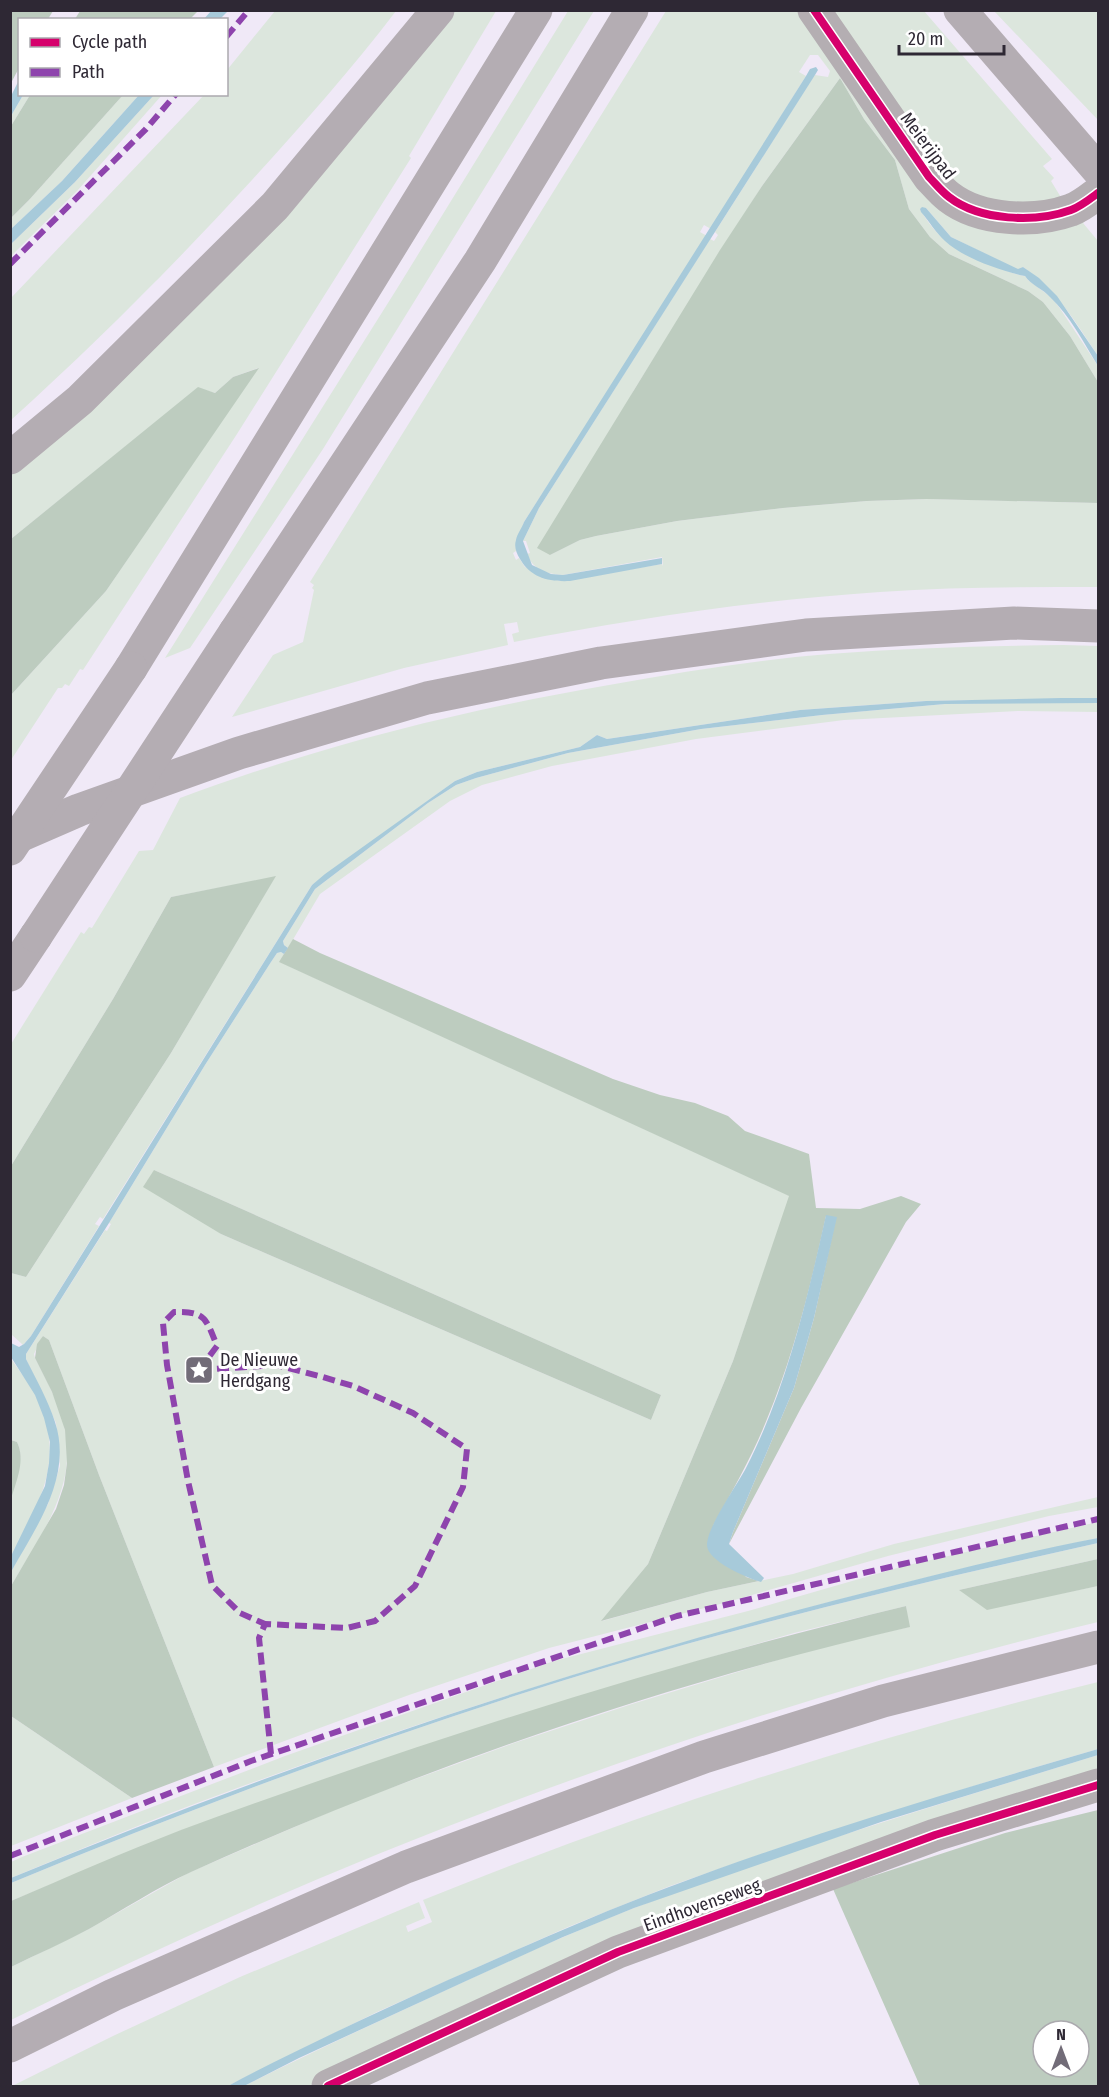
<svg xmlns="http://www.w3.org/2000/svg" width="1109" height="2097" font-family="'Fira Sans Condensed',sans-serif">
<rect width="100%" height="100%" fill="#f0e9f7"/>
<g fill="#dce6dd" fill-rule="evenodd">
<path d="M275,11H396C351,70 302,125 252,180C175,264 95,344 11,420V298L204,95L226,94L227,70Z"/>
<polygon points="446,11 496,11 409,156 411,158 237,434 83,670 80,669 69,686 65,684 62,688 58,688 11,760 11,695 106,591 258,368 233,377 215,393 198,388 11,539 10,472"/>
<polygon points="568,11 594,11 323,449 190,648 165,658 398,287"/>
<path d="M666,11H807L933,192L1088,218L1083,223L1098,241V356C1075,321 1058,292 1023,267L1018,270L951,237L926,208L920,209C938,241 960,253 994,266C1004,270 1014,274 1025,276L1028,280L1051,297L1059,307L1098,366V382L1070,336L1043,302L1028,291L949,254L930,237L909,209L895,160L864,119L840,78L762,186L634,390L550,555L580,540L596,536L677,521L783,508L867,501L928,499L1098,503V587C1025,587 952,587 880,592C757,600 634,619 514,642L512,634L519,632L517,622L504,624L508,645L404,668L232,717L273,655L303,642L314,590L312,588L314,585L310,582ZM810,55H818L830,71L828,77L815,75L812,79L715,232L718,235L714,241L710,239L539,508L523,541H526L530,553L527,554C533,570 547,574 563,575L662,557L663,566L662,564L560,581L525,567L519,558L516,560L513,553L516,551L524,522L707,236L700,232L704,225L711,229L806,76L799,72Z"/>
<polygon points="829,11 924,11 1052,159 1043,166 1054,178 1051,181 1062,199 1070,199 993,205 943,176"/>
<polygon points="994,11 1098,11 1098,120"/>
<polygon points="23,95 30,95 11,126 11,116"/>
<polygon points="123,95 139,95 62,181 11,229 11,218 29,200"/>
<polygon points="154,95 162,95 77,191 11,256 11,244 75,182"/>
<path d="M1064,645L1098,646V698L926,701L800,710L607,739L597,735L580,747L477,772L455,781L312,885L103,1219L100,1217L95,1224L99,1226L31,1336L23,1345L11,1334V1273L26,1277L171,1053L275,877L171,897L113,999L11,1166V1044L81,932L84,934L89,927L92,928L139,851L153,850L180,798C319,746 463,710 609,685C682,672 755,660 829,654C907,648 985,646 1064,645Z"/>
<polygon points="1044,702 1098,703 1098,712 1018,711 844,720 696,739 552,766 482,785 450,801 320,894 288,948 284,945 283,941 315,889 428,803 456,785 476,778 568,753 701,729 822,715 945,704"/>
<path d="M281,952L284,954L280,962L790,1196L733,1361L648,1564L602,1621L707,1592L793,1574L894,1544L1098,1497V1507L1049,1516L888,1556L724,1603L549,1648L409,1695L214,1767L99,1475L49,1340L43,1336L34,1354L35,1358C46,1380 60,1404 65,1430C77,1489 39,1538 11,1586V1572L48,1504L60,1466L56,1423L26,1359V1354L105,1230L107,1231L111,1224L109,1223L205,1065L271,962L277,953ZM154,1170L661,1395L651,1420L221,1234Z"/>
<path d="M10,1357C18,1370 29,1382 36,1396C67,1459 40,1501 11,1556C11,1538 8,1517 11,1498C14,1480 26,1461 17,1442L11,1440Z"/>
<path d="M1098,1522V1538C801,1602 509,1688 224,1793C152,1819 81,1849 11,1878V1862L22,1857L285,1756L554,1661L748,1611L904,1566Z"/>
<path d="M1098,1543V1559L959,1590L1049,1596L1098,1586V1622C722,1712 357,1848 11,2020V1967L87,1930L188,1873L355,1801L514,1743L632,1704L817,1648L909,1627L906,1606L794,1633L657,1673L428,1745L180,1831L11,1901V1883C205,1803 402,1729 604,1668C767,1619 932,1580 1098,1543Z"/>
<path d="M1098,1682V1749L999,1778L791,1844L670,1886L568,1927L377,2012L228,2086H12L113,2036L240,1977L419,1902L425,1918L406,1926L408,1932L432,1922L423,1900C643,1811 868,1738 1098,1682Z"/>
<polygon points="11,1716 132,1798 11,1846"/>
<path d="M1098,1755V1777L448,2018L309,2086H244C310,2053 377,2022 444,1991C507,1962 569,1933 634,1908C787,1850 943,1803 1098,1755Z"/>
</g>
<g fill="#bdccbf" fill-rule="evenodd">
<polygon points="11,10 53,11 48,19 20,20 19,68 11,83"/>
<polygon points="80,11 80,10 198,11 190,19 75,19"/>
<polygon points="840,78 864,119 895,160 909,209 930,237 949,254 1028,291 1043,302 1070,336 1098,382 1098,503 927,499 867,501 783,508 677,521 596,536 580,540 550,555 537,548 720,250 762,186"/>
<polygon points="30,95 123,95 29,200 11,218 11,126"/>
<polygon points="259,368 106,591 11,695 11,539 198,387 215,393 233,377"/>
<polygon points="276,876 171,1053 26,1277 11,1273 11,1166 113,999 171,897"/>
<path d="M293,939L320,953L613,1079L660,1095L695,1103L728,1116L745,1131L809,1154L816,1208L860,1209L901,1196L921,1204L906,1222L801,1408L729,1544L733,1532L794,1388L814,1318L836,1218L826,1216C811,1285 794,1354 767,1419C752,1457 732,1491 713,1526L746,1577L759,1581L707,1592L601,1621L648,1564L733,1361L789,1196L279,962Z"/>
<polygon points="154,1170 661,1395 651,1420 221,1234 143,1187"/>
<polygon points="43,1336 49,1340 99,1475 214,1767 132,1798 11,1716 11,1586 56,1509 64,1485 67,1463 65,1430 52,1392 35,1358 37,1344"/>
<path d="M11,1440L17,1442C26,1460 16,1482 11,1499Z"/>
<polygon points="1098,1559 1098,1586 987,1610 959,1590"/>
<path d="M906,1606L910,1627C664,1684 421,1768 191,1872C156,1888 123,1910 89,1929C63,1943 37,1954 11,1967V1901C67,1877 124,1852 181,1830C418,1743 661,1665 906,1606Z"/>
<path d="M1098,1810V2086H920L833,1889L1005,1833ZM1043,2031H1079V2067H1043Z"/>
</g>
<g fill="#a7cada">
<polygon points="211,11 211,10 228,11 220,19 204,19"/>
<path d="M816,67L818,70L815,75L539,508L523,541L532,565L551,574L563,575L662,558V564L570,581C549,582 531,578 520,559C516,553 514,546 516,540C517,534 522,528 524,522L806,76L810,69Z"/>
<polygon points="19,80 20,94 23,95 11,116 11,96"/>
<polygon points="139,95 154,95 75,182 11,244 11,229 62,181"/>
<path d="M922,207L926,208L951,237L1018,269L1023,267L1039,278L1057,296L1098,356V366C1084,343 1070,316 1050,297C1043,289 1031,285 1025,276C1001,271 963,258 945,241C936,233 929,221 921,212L920,209Z"/>
<path d="M1061,698H1098V703L945,704L822,715L701,729L568,753L476,778L456,785L428,803L315,889L283,941L284,945L288,948L284,954L281,952L277,953L271,962L205,1065L109,1223L26,1354V1359C36,1379 48,1400 55,1422C73,1477 36,1527 11,1572V1556L45,1486L49,1463L50,1442L44,1418L35,1395L11,1357V1343L19,1347L24,1344L31,1336L312,885L325,874L455,781L477,772L580,747L597,735L607,739L800,710L926,701Z"/>
<path d="M826,1215L837,1217L814,1318L794,1388L733,1532L729,1544L764,1578L761,1582C747,1578 707,1561 707,1545C707,1527 737,1485 746,1468C786,1390 807,1300 826,1215Z"/>
<path d="M1098,1538V1543C932,1580 767,1619 604,1668C402,1729 205,1803 11,1883V1878C279,1767 555,1673 836,1600C923,1578 1010,1555 1098,1538Z"/>
<path d="M1098,1749V1755L881,1822L634,1908L563,1937L466,1981L299,2058L244,2086H228C299,2048 374,2014 448,1980C521,1948 594,1915 669,1887C809,1834 954,1791 1098,1749Z"/>
</g>
<g fill="none" stroke-linecap="round" stroke-linejoin="round">
<g stroke="#b4aeb2" stroke-width="33">
<path d="M814,10L929,177C935,183 941,191 949,197C980,221 1035,223 1071,210C1080,207 1090,199 1098,193"/>
<polyline points="328,2086 618,1952 935,1835 1098,1785"/>
</g>
<g stroke="#b4adb3" stroke-width="33">
<polyline points="960,10 1098,170"/>
<polyline points="10,458 80,400 275,206 438,10"/>
<polyline points="235,632 480,261 632,10"/>
<polyline points="131,668 536,10"/>
<polyline points="10,840 79,810 239,753 427,698 601,663 806,635 1014,623 1098,626"/>
<polyline points="10,975 36,936"/>
<polyline points="10,2046 113,1995 406,1867 704,1757 883,1701 1098,1647"/>
</g>
<g stroke="#b4adb3" stroke-width="33">
<polyline points="10,849 131,668"/>
<polyline points="36,936 235,632"/>
</g>
<g stroke="#8e44ad" stroke-width="6" stroke-dasharray="12 6" stroke-linecap="butt">
<polyline points="226,37 249,10"/>
<polyline points="10,264 146,129 176,94"/>
<polyline points="199,1370 277,1365 323,1377 353,1386 413,1413 467,1449 463,1487 415,1586 375,1621 347,1628 265,1624 259,1638 271,1754"/>
<path d="M199,1370L217,1346C206,1319 206,1311 174,1312L163,1323L167,1365L188,1481L212,1585L240,1613L265,1624"/>
<polyline points="10,1856 251,1761 677,1616 1098,1519"/>
</g>
<g stroke="#fff" stroke-width="11">
<g id="cycleway">
<path d="M814,10L929,177C935,183 941,191 949,197C980,221 1035,223 1071,210C1080,207 1090,199 1098,193"/>
<polyline points="328,2086 618,1952 935,1835 1098,1785"/>
</g>
</g>
<use href="#cycleway" stroke="#d6006c" stroke-width="8"/>
</g>
<defs>
<g id="sight-square" transform="scale(1.5)"><rect x="-9" y="-9" width="18" height="18" rx="4" fill="#726c78" stroke="#fff"/><path d="M0-6L1.8-2.2L6-1.7L2.9 1.2L3.7 5.4L0 3.3L-3.7 5.4L-2.9 1.2L-6-1.7L-1.8-2.2Z" fill="#fff"/></g>
</defs>
<g fill-rule="evenodd">
<use href="#sight-square" x="199" y="1370"/>
</g>
<g text-anchor="middle" dominant-baseline="central" stroke-width="6" stroke-linejoin="round" paint-order="stroke">
<g font-size="18" fill="#2e2834" stroke="#fff">
<text transform="translate(928 146) rotate(53)">Meierijpad</text>
<text transform="translate(702 1905) rotate(-20)">Eindhovenseweg</text>
</g>
<g font-size="18" fill="#2e2834" stroke="#fff" text-anchor="start">
<text x="220" y="1360">De Nieuwe<tspan x="220" dy="21">Herdgang</tspan></text>
</g>
</g>
<rect width="1109" height="2097" fill="none" stroke="#2e2834" stroke-width="24"/>
<rect x="18" y="18" width="210" height="78" fill="#ffffff" stroke="#aba9ae" stroke-width="1.5"/>
<rect x="30" y="38" width="30" height="9" fill="#d6006c" stroke="#aba9ae" stroke-width="1.5"/>
<text x="72" y="48" font-size="18" fill="#2e2834">Cycle path</text>
<rect x="30" y="68" width="30" height="9" fill="#8e44ad" stroke="#aba9ae" stroke-width="1.5"/>
<text x="72" y="78" font-size="18" fill="#2e2834">Path</text>
<g transform="translate(1061 2049)"><circle r="28" fill="#ffffff" stroke="#aba9ae" stroke-width="1.5"/>
<path d="M0-4.5L10 22L0 15L-10 22Z" fill="#726c78"/>
<text y="-9" font-size="16" font-weight="bold" text-anchor="middle" fill="#2e2834">N</text>
</g>
<path d="M899 45v9h105v-9" fill="none" stroke="#2e2834" stroke-width="3"/>
<text x="908" y="45" font-size="18" fill="#2e2834" stroke="#ffffff" stroke-width="4.5" paint-order="stroke">20 m</text>
</svg>
